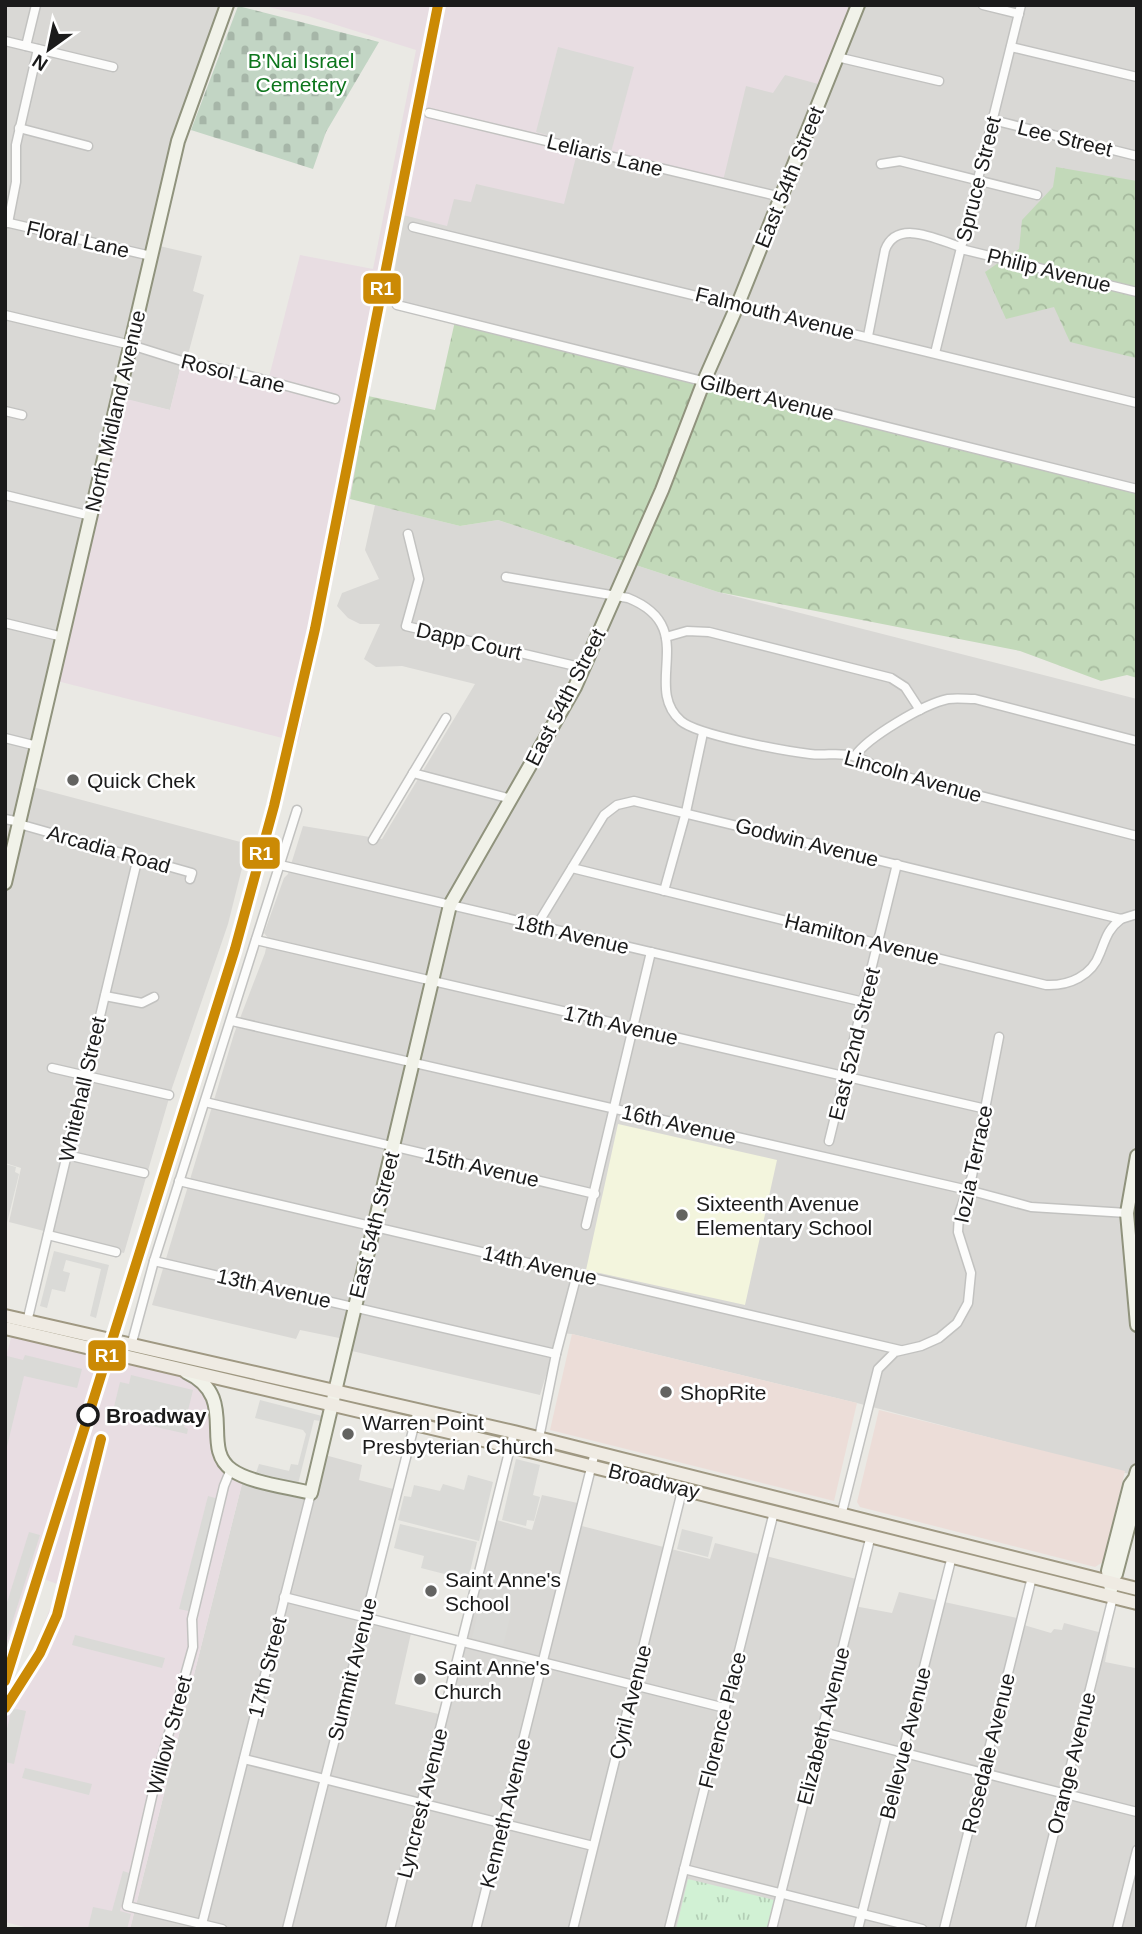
<svg xmlns="http://www.w3.org/2000/svg" width="1142" height="1934" font-family="Helvetica,sans-serif">
<defs>
<pattern id="forest-crowns" width="20" height="18" patternUnits="userSpaceOnUse" patternTransform="scale(1.75)"><rect width="20" height="18" fill="#c2d9b9"/><path d="M2 6a3 3 0 1 1 6 0M12 15a3 3 0 1 1 6 0" fill="none" stroke="#a6ba9e"/></pattern>
<pattern id="cemetery-stones" width="16" height="16" patternUnits="userSpaceOnUse" patternTransform="scale(1.75)"><rect width="16" height="16" fill="#c2d5c4"/><path d="M2 7V4a2 2 0 0 1 4 0v3zM10 15v-3a2 2 0 0 1 4 0v3z" fill="#a6b6a8"/></pattern>
<pattern id="park-tufts" width="24" height="20" patternUnits="userSpaceOnUse" patternTransform="scale(1.75)"><rect width="24" height="20" fill="#d1f1d4"/><path d="M3 7l-1-3M5 7V3M7 7l1-3M15 17l-1-3M17 17v-4M19 17l1-3" fill="none" stroke="#b3ceb5"/></pattern>
</defs>
<rect width="100%" height="100%" fill="#eae9e4"/>
<g fill="#d9d8d5">
<polygon points="5,5 221,5 175,130 151,244 202,256 193,291 204,295 186,362 182,362 170,410 119,398 29,786 248,844 228,924 172,1088 124,1253 48,1235 48,1232 9,1222 21,1168 5,1163"/>
<polygon points="847,5 1137,5 1137,485 455,321 390,302 403,215 454,199 476,184 578,149 746,86 785,75"/>
<polygon points="375,505 460,526 498,520 718,592 1137,699 1137,1476 857,1403 572,1334 559,1333 540,1395 352,1351 354,1341 300,1330 296,1339 152,1305 234,1034 265,953 268,938 264,933 284,878 288,874 303,826 382,839 475,684 402,666 376,667 364,659 380,624 360,624 348,618 337,606 342,593 379,579 365,550"/>
<polygon points="321,1454 362,1465 359,1480 397,1490 366,1617 412,1629 395,1704 443,1715 493,1519 532,1530 542,1495 582,1504 578,1525 710,1559 715,1543 860,1580 854,1606 892,1613 899,1592 1017,1618 1017,1623 1051,1633 1054,1629 1062,1630 1064,1623 1110,1635 1105,1662 1135,1668 1137,1664 1137,1929 130,1929 244,1476 311,1493"/>
</g>
<g fill="#ecddd8">
<polygon points="572,1334 857,1403 834,1501 550,1430"/>
<polygon points="879,1410 1125,1471 1103,1562 1095,1567 860,1507 857,1502"/>
</g>
<g fill="#e8dde2">
<polygon points="260,5 847,5 850,18 822,85 785,75 773,93 746,86 722,185 578,149 564,204 476,184 471,202 454,199 447,226 403,215 350,499 298,742 53,680 119,397 170,410 182,361 268,381 300,255 373,269 416,50 308,16"/>
<polygon points="13,1330 176,1368 207,1385 219,1447 244,1476 130,1929 32,1929 5,1922 5,1722 9,1707 60,1585 30,1574 5,1650 5,1361"/>
</g>
<polygon fill="#f3f5dd" points="618,1124 777,1160 745,1305 586,1270"/>
<g fill="url(#forest-crowns)">
<polygon points="1056,167 1137,181 1136,358 1070,342 1054,307 1006,319 985,272 1019,249 1022,220 1053,187"/>
<polygon points="455,321 1137,494 1137,678 1127,675 1101,681 1020,651 718,592 498,520 460,526 350,499 368,396 435,410"/>
</g>
<polygon fill="url(#cemetery-stones)" points="238,6 379,42 326,132 313,169 191,130"/>
<polygon fill="url(#park-tufts)" points="688,1879 774,1900 767,1929 676,1929"/>
<g fill="#dadad7">
<polygon points="558,47 634,67 611,152 536,132"/>
<polygon points="5,1164 16,1167 15,1172 19,1174 5,1231"/>
<polygon points="54,1251 109,1265 96,1318 90,1316 101,1269 66,1260 63,1271 70,1273 65,1292 52,1289 47,1308 40,1306"/>
<polygon points="25,1355 82,1369 77,1388 24,1376 5,1455 5,1364 7,1356 23,1360"/>
<polygon points="131,1375 193,1390 184,1427 188,1429 187,1434 121,1419 122,1413 113,1411 120,1382 129,1384"/>
<polygon points="260,1400 322,1416 320,1421 314,1420 298,1484 256,1473 259,1464 289,1471 291,1464 298,1465 306,1434 303,1430 255,1418"/>
<polygon points="516,1459 540,1465 533,1495 540,1497 534,1521 527,1520 526,1526 502,1520"/>
<polygon points="468,1475 493,1482 479,1541 398,1520 404,1496 411,1497 414,1485 440,1491 443,1484 464,1490"/>
<polygon points="208,1496 222,1500 193,1612 179,1609"/>
<polygon points="400,1524 477,1542 468,1580 421,1568 424,1556 394,1548"/>
<polygon points="682,1529 713,1537 708,1557 677,1549"/>
<polygon points="29,1532 40,1535 5,1645 5,1609"/>
<polygon points="480,1605 511,1613 503,1645 472,1638"/>
<polygon points="75,1635 165,1658 162,1668 72,1645"/>
<polygon points="12,1708 26,1711 14,1764 5,1762 5,1737"/>
<polygon points="25,1768 92,1784 89,1795 22,1778"/>
<polygon points="123,1871 129,1873 120,1911 131,1914 127,1929 88,1928 93,1907 112,1911"/>
</g>
<g fill="none" stroke-linecap="round" stroke-linejoin="round">
<g stroke="#c2c2c0" stroke-width="11">
<g id="street">
<polyline points="983,5 1019,14"/>
<polyline points="5,41 113,67"/>
<polyline points="26,46 36,5"/>
<polyline points="1011,47 1137,77"/>
<polyline points="837,57 939,81"/>
<polyline points="429,113 781,197"/>
<polyline points="993,120 1137,156"/>
<polyline points="19,128 88,146"/>
<polyline points="881,164 900,161 1037,195"/>
<polyline points="5,222 151,256"/>
<polyline points="8,223 16,182 16,145 38,49"/>
<polyline points="413,227 1137,403"/>
<polyline points="961,249 1137,292"/>
<polyline points="397,305 1137,489"/>
<polyline points="5,315 131,345 182,361 235,372 335,399"/>
<path d="M868,336L885,250C897,218 938,240 961,247"/>
<polyline points="935,353 1021,5"/>
<polyline points="5,411 22,415"/>
<polyline points="5,495 91,516"/>
<polyline points="408,534 419,579 406,626 584,668"/>
<path d="M506,577L628,598C701,627 641,686 681,721C697,735 785,751 810,754C825,756 839,752 853,756C865,759 876,767 887,772L1137,836"/>
<polyline points="5,623 63,637"/>
<polyline points="666,637 687,631 709,632 891,678 905,687 920,710"/>
<polyline points="5,738 37,746"/>
<path d="M855,756C868,737 924,704 948,699C957,698 966,699 975,699L1137,741"/>
<polyline points="413,773 511,799"/>
<polyline points="5,819 20,822"/>
<polyline points="19,824 192,873 190,879"/>
<polyline points="373,840 446,718"/>
<polyline points="280,865 864,1002"/>
<path d="M572,868L1046,985C1069,986 1092,976 1100,953C1106,938 1108,929 1121,919"/>
<polyline points="664,891 686,812 703,733"/>
<polyline points="537,925 604,815 617,805 634,801 1121,919 1137,914"/>
<polyline points="256,940 986,1109"/>
<polyline points="105,996 142,1003 154,997"/>
<polyline points="232,1021 968,1190 1031,1207 1127,1213"/>
<polyline points="52,1068 169,1095"/>
<polyline points="205,1102 595,1194"/>
<polyline points="829,1141 897,864"/>
<polyline points="67,1155 144,1173"/>
<polyline points="179,1181 900,1350"/>
<polyline points="586,1225 651,952"/>
<polyline points="48,1235 116,1252"/>
<polyline points="154,1261 556,1354"/>
<polyline points="27,1322 138,857"/>
<polyline points="131,1346 154,1261 297,810"/>
<polyline points="539,1438 556,1354 577,1274"/>
<polyline points="841,1516 878,1369 895,1352 921,1346 939,1338 957,1323 968,1303 971,1273 958,1232 959,1214 972,1176 999,1037"/>
<polyline points="284,1597 725,1708"/>
<polyline points="822,1732 1137,1812"/>
<polyline points="244,1759 593,1846"/>
<polyline points="684,1869 922,1929"/>
<polyline points="201,1928 311,1493"/>
<polyline points="222,1929 127,1906 156,1779 193,1647 192,1619 224,1486 231,1469"/>
<polyline points="287,1929 418,1410"/>
<polyline points="390,1929 514,1432"/>
<polyline points="476,1929 595,1452"/>
<polyline points="573,1929 683,1487"/>
<polyline points="669,1929 774,1512"/>
<polyline points="772,1929 871,1535"/>
<polyline points="858,1929 952,1556"/>
<polyline points="944,1929 1032,1577"/>
<polyline points="1030,1929 1113,1597"/>
<polyline points="1117,1929 1137,1850"/>
</g>
</g>
<g stroke="#90937d" stroke-width="16">
<g id="secondary">
<polyline points="5,883 178,141 227,5"/>
<polyline points="1137,1156 1127,1213 1137,1325"/>
<path d="M186,1372C240,1397 199,1447 232,1470C250,1483 288,1487 311,1493L450,905L575,687L662,490L704,381L738,304L858,5"/>
<polyline points="1110,1582 1116,1574 1137,1494"/>
<polyline points="1111,1590 1108,1571 1130,1485 1135,1478 1137,1471"/>
</g>
</g>
<g stroke="#9f9882" stroke-width="16">
<g id="primary">
<polyline points="5,1316 514,1432 1137,1589"/>
<polyline points="5,1328 534,1452 1137,1603"/>
</g>
</g>
<use href="#street" stroke="#fcfcfb" stroke-width="8"/>
<use href="#secondary" stroke="#f1f2e9" stroke-width="12"/>
<use href="#primary" stroke="#efebe3" stroke-width="12"/>
<g stroke="#c9c9c8" stroke-width="4.5">
<polyline id="rail" points="5,1708 40,1653 57,1615 101,1439"/>
</g>
<use href="#rail" stroke="#fff" stroke-width="2" stroke-dasharray="5" stroke-linecap="butt"/>
<g stroke="#fff" stroke-width="16">
<g id="rail-1">
<polyline points="5,1681 235,949 274,806 315,629 438,5"/>
<polyline points="5,1708 40,1653 57,1615 101,1439"/>
</g>
</g>
<use href="#rail-1" stroke="#cb8a05" stroke-width="10"/>
</g>
<g fill="#636361" stroke="#fff" stroke-width="2.5">
<circle cx="73" cy="780" r="7"/>
<circle cx="682" cy="1215" r="7"/>
<circle cx="666" cy="1392" r="7"/>
<circle cx="348" cy="1434" r="7"/>
<circle cx="431" cy="1591" r="7"/>
<circle cx="420" cy="1679" r="7"/>
</g>
<circle fill="#fff" stroke="#1b1b1b" stroke-width="3.5" cx="88" cy="1415" r="10"/>
<g text-anchor="middle" dominant-baseline="central" stroke-width="5" stroke-linejoin="round" paint-order="stroke">
<g font-size="21" fill="#0d761d" stroke="#fff">
<text x="301" y="60">B'Nai Israel<tspan x="301" dy="24">Cemetery</tspan></text>
</g>
<g font-size="21" fill="#1b1b1b" stroke="#fff">
<text transform="translate(1065 138) rotate(14)">Lee Street</text>
<text transform="translate(605 155) rotate(14)">Leliaris Lane</text>
<text transform="translate(789 177) rotate(-68)">East 54th Street</text>
<text transform="translate(978 179) rotate(-76)">Spruce Street</text>
<text transform="translate(78 239) rotate(13)">Floral Lane</text>
<text transform="translate(1049 270) rotate(14)">Philip Avenue</text>
<text transform="translate(775 313) rotate(14)">Falmouth Avenue</text>
<text transform="translate(233 373) rotate(14)">Rosol Lane</text>
<text transform="translate(767 397) rotate(14)">Gilbert Avenue</text>
<text transform="translate(115 411) rotate(-77)">North Midland Avenue</text>
<text transform="translate(469 641) rotate(13)">Dapp Court</text>
<text transform="translate(565 697) rotate(-63)">East 54th Street</text>
<text transform="translate(913 776) rotate(16)">Lincoln Avenue</text>
<text transform="translate(807 842) rotate(14)">Godwin Avenue</text>
<text transform="translate(109 849) rotate(16)">Arcadia Road</text>
<text transform="translate(572 934) rotate(13)">18th Avenue</text>
<text transform="translate(862 939) rotate(14)">Hamilton Avenue</text>
<text transform="translate(621 1025) rotate(13)">17th Avenue</text>
<text transform="translate(854 1044) rotate(-76)">East 52nd Street</text>
<text transform="translate(82 1089) rotate(-77)">Whitehall Street</text>
<text transform="translate(679 1124) rotate(13)">16th Avenue</text>
<text transform="translate(973 1164) rotate(-78)">Iozia Terrace</text>
<text transform="translate(482 1167) rotate(13)">15th Avenue</text>
<text transform="translate(374 1225) rotate(-76)">East 54th Street</text>
<text transform="translate(540 1265) rotate(13)">14th Avenue</text>
<text transform="translate(274 1288) rotate(13)">13th Avenue</text>
<text transform="translate(654 1481) rotate(14)">Broadway</text>
<text transform="translate(267 1667) rotate(-76)">17th Street</text>
<text transform="translate(352 1669) rotate(-76)">Summit Avenue</text>
<text transform="translate(630 1702) rotate(-76)">Cyril Avenue</text>
<text transform="translate(722 1720) rotate(-76)">Florence Place</text>
<text transform="translate(823 1726) rotate(-76)">Elizabeth Avenue</text>
<text transform="translate(169 1735) rotate(-75)">Willow Street</text>
<text transform="translate(905 1743) rotate(-76)">Bellevue Avenue</text>
<text transform="translate(988 1753) rotate(-76)">Rosedale Avenue</text>
<text transform="translate(1071 1763) rotate(-76)">Orange Avenue</text>
<text transform="translate(422 1803) rotate(-76)">Lyncrest Avenue</text>
<text transform="translate(505 1813) rotate(-76)">Kenneth Avenue</text>
</g>
<g font-size="21" fill="#1b1b1b" stroke="#fff" text-anchor="start">
<text x="87" y="780">Quick Chek</text>
<text x="696" y="1203">Sixteenth Avenue<tspan x="696" dy="24">Elementary School</tspan></text>
<text x="680" y="1392">ShopRite</text>
<text x="362" y="1422">Warren Point<tspan x="362" dy="24">Presbyterian Church</tspan></text>
<text x="445" y="1579">Saint Anne's<tspan x="445" dy="24">School</tspan></text>
<text x="434" y="1667">Saint Anne's<tspan x="434" dy="24">Church</tspan></text>
</g>
<g font-size="21" font-weight="bold" fill="#1b1b1b" stroke="#fff" text-anchor="start">
<text x="106" y="1415">Broadway</text>
</g>
</g>
<g stroke="#fff" stroke-width="2.5">
<rect x="362" y="272" width="40" height="33" rx="7" fill="#cb8a05"/>
<rect x="241" y="836" width="40" height="34" rx="7" fill="#cb8a05"/>
<rect x="87" y="1339" width="40" height="33" rx="7" fill="#cb8a05"/>
</g>
<g font-size="19" text-anchor="middle" font-weight="bold" fill="#fff">
<text x="382" y="295">R1</text>
<text x="261" y="860">R1</text>
<text x="107" y="1362">R1</text>
</g>
<rect width="1142" height="1934" fill="none" stroke="#1b1b1b" stroke-width="14"/>
<g transform="translate(49 49) rotate(213)" stroke="#ffffff" stroke-width="5" paint-order="stroke">
<path d="M0-5L12 26L0 18L-12 26Z" fill="#1b1b1b"/>
<text y="-10" font-size="19" font-weight="bold" text-anchor="middle" fill="#1b1b1b">N</text>
</g>
</svg>
